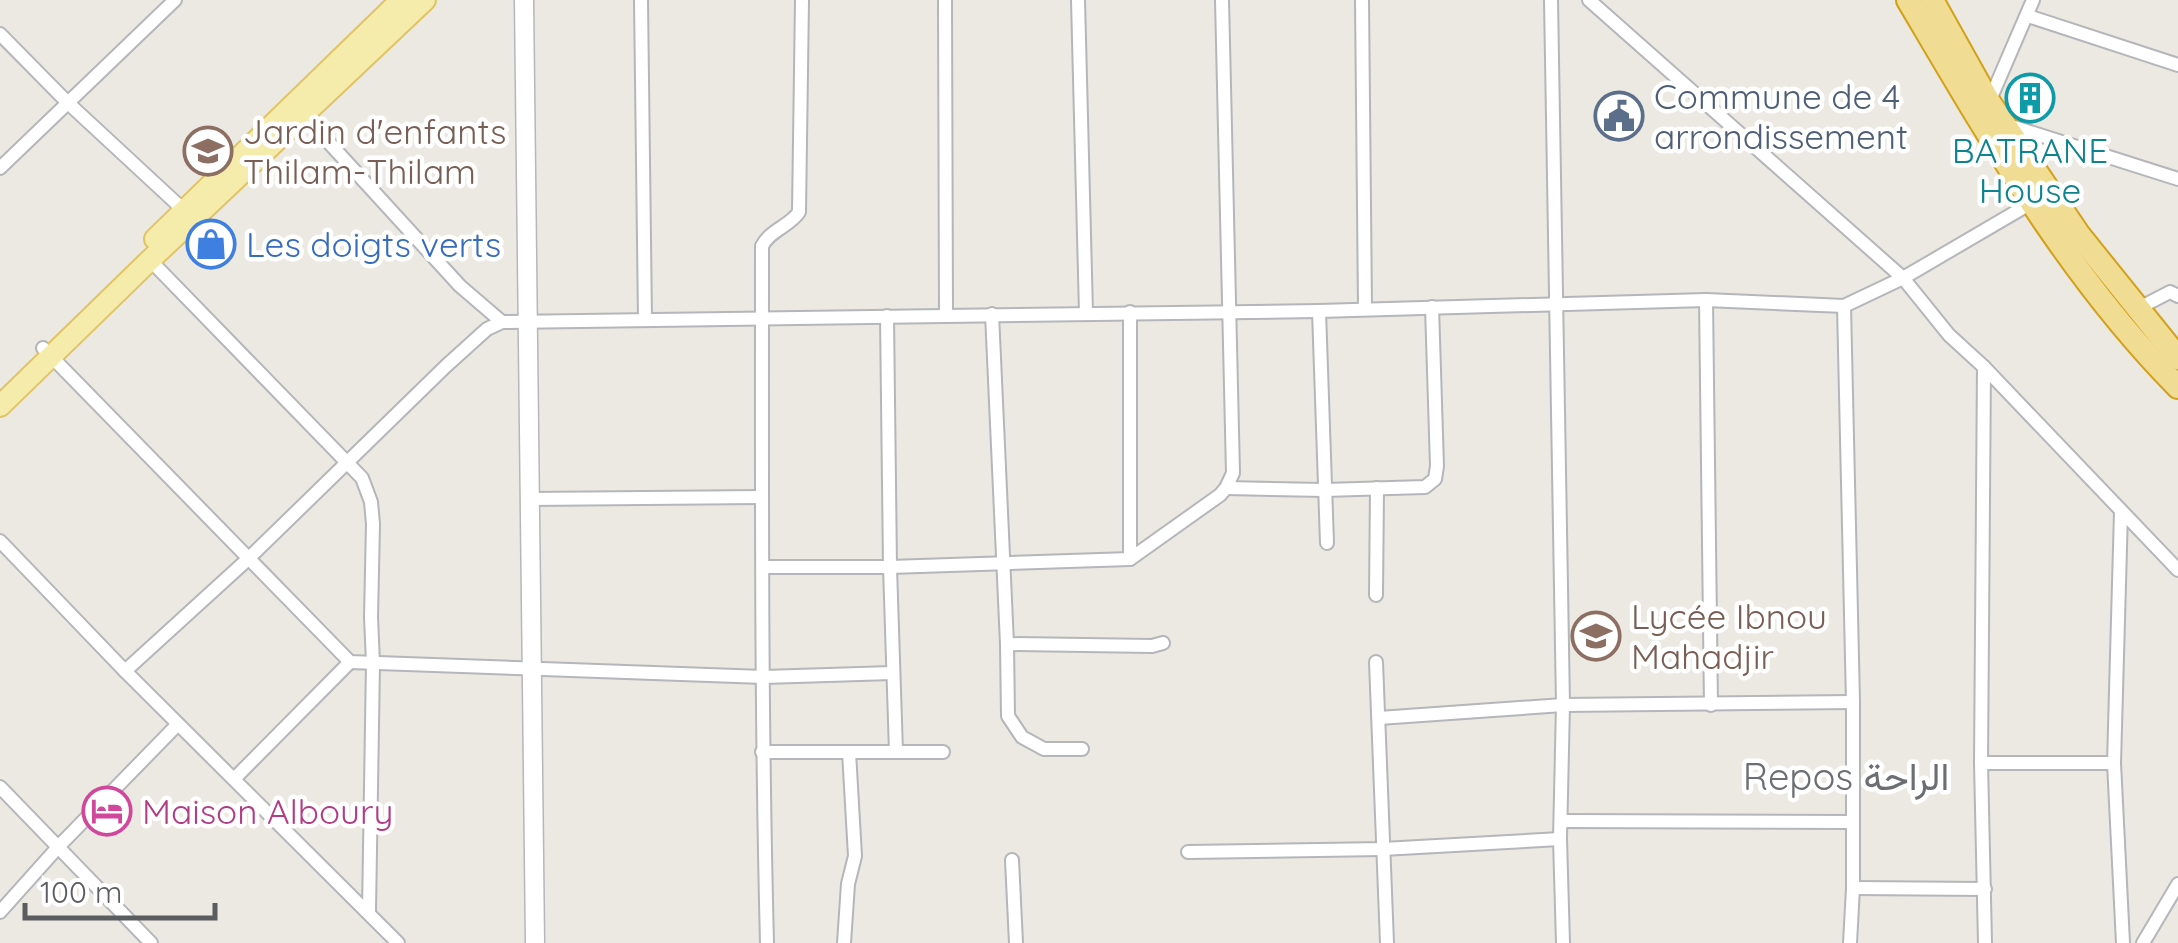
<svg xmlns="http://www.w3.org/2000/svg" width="2178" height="943" font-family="Quicksand,Vazirmatn,sans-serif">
<rect width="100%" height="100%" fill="#ebe9e1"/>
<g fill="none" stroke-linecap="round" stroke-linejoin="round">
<g stroke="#b4b6ba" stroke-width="16">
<g id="street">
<polyline points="641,0 645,320"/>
<polyline points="945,0 946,315"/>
<polyline points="1078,0 1086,313"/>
<polyline points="1362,0 1365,308"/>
<polyline points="1551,0 1563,705 1560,839 1563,943"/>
<polyline points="1589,0 1903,278 1949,335 1984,367 1981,763 1985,943"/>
<polyline points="2028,16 2178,65"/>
<polyline points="0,34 67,102 189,215"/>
<polyline points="1989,102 2033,0"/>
<polyline points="300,111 460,286 502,322"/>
<polyline points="2008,125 2178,179"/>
<polyline points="0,168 175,0"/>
<polyline points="150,260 362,478 371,502 373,524 371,617 373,663 369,911"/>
<polyline points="1706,300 1711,705"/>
<polyline points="2137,309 2170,292 2178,296"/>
<polyline points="1319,311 1327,543"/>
<polyline points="992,314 1007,644 1008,716 1022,737 1044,749 1082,749"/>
<polyline points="887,316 890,567 896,752"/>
<polyline points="43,348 350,662 764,677 892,673"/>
<polyline points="1984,367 2178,570"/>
<polyline points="1226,488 1325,490 1425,487 1435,479 1437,466 1432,307"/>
<polyline points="529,499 762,497"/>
<polyline points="2121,512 2114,763 2123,943"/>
<polyline points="0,541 125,671 398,943"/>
<polyline points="1130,559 1130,312"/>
<polyline points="763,567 890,567 1130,559 1220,495 1226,488 1233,473 1222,0"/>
<polyline points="1376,595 1377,488"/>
<polyline points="1007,644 1152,646 1163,643"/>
<polyline points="1376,662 1387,943"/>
<polyline points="125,671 248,559 446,366 487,329 502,322 1319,311 1706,300 1844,306"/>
<polyline points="1379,718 1563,705 1853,702"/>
<polyline points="762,752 943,752"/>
<polyline points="1981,763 2114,763"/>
<polyline points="234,779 350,662"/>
<polyline points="0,787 151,943"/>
<polyline points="1561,821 1852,822"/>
<polyline points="1188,852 1383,849 1560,839"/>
<polyline points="1012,860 1016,943"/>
<polyline points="1853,888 1985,889"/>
<polyline points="0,912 59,846 178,724"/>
<path d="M767,943C761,711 762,478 762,246C770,230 790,226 799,212L802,0"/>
<polyline points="844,943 848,884 855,856 849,752"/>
<polyline points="1850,943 1853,888 1853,702 1844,306 1903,278 2033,202"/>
<polyline points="2143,943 2178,884"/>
</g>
</g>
<g stroke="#b5b7bc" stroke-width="21">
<polyline id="secondary" points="524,0 535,943"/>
</g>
<g stroke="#e1c364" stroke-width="24">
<g id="primary">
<polyline points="155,239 401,0"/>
<polyline points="0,406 150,260 425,0"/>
</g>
</g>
<g stroke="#d3a119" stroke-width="26">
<g id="highway">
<path d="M1908,0C1988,135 2067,275 2178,387"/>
<polyline points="1932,0 1989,102 2079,235 2178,358"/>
</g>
</g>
<use href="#street" stroke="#fff" stroke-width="12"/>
<use href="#secondary" stroke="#fff" stroke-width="18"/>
<use href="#primary" stroke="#f5ecac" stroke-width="20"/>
<use href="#highway" stroke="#f0dc92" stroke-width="22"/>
</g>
<defs>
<g id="building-ring" transform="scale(2.5)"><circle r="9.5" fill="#fff" stroke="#0f9aa8" stroke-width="1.5"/><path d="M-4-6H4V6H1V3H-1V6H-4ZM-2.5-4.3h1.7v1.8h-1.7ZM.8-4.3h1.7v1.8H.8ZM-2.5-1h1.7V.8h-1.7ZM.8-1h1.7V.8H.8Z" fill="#0f9aa8"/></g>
<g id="civic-ring" transform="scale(2.5)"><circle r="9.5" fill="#fff" stroke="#5c6f8a" stroke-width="1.5"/><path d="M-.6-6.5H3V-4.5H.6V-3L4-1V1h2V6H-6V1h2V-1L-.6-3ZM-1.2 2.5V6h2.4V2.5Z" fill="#5c6f8a"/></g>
<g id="school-ring" transform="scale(2.5)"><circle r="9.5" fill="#fff" stroke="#8d6e63" stroke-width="1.5"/><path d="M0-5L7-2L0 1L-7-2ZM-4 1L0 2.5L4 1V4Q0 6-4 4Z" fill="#8d6e63"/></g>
<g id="shop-ring" transform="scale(2.5)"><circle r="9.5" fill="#fff" stroke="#3f7fe0" stroke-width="1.5"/><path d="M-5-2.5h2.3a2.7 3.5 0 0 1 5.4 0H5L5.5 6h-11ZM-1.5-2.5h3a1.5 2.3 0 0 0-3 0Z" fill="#3f7fe0"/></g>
<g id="hotel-ring" transform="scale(2.5)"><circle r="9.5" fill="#fff" stroke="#d1479c" stroke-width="1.5"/><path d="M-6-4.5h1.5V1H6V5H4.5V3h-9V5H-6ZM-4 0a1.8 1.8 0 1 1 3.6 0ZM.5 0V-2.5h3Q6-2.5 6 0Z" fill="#d1479c"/></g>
</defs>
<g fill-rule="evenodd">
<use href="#building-ring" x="2030" y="98"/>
<use href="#civic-ring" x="1619" y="116"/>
<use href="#school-ring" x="208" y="151"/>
<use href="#shop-ring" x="211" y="244"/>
<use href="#school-ring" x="1596" y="636"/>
<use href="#hotel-ring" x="107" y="811"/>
</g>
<g text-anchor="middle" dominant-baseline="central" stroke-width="9" stroke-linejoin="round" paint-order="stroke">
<g font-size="35" fill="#4e5e75" stroke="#fff" text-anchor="start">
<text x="1654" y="96">Commune de 4<tspan x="1654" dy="40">arrondissement</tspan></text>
</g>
<g font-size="35" fill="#785e54" stroke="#fff" text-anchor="start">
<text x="243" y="131">Jardin d'enfants<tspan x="243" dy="40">Thilam-Thilam</tspan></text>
<text x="1631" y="616">Lycée Ibnou<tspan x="1631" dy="40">Mahadjir</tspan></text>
</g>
<g font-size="35" fill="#0d838f" stroke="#fff">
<text x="2030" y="150">BATRANE<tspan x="2030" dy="40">House</tspan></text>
</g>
<g font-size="35" fill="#366cbe" stroke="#fff" text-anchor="start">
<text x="246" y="244">Les doigts verts</text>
</g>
<g font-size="35" fill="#b23c85" stroke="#fff" text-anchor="start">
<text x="142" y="811">Maison Alboury</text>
</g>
<g font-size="38" fill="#6b6e72" stroke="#fff">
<text x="1846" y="776">Repos الراحة</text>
</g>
</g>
<path d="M25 903v15h190v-15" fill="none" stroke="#5a5c60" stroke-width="5"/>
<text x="40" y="903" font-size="30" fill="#5a5c60" stroke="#ffffff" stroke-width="8" paint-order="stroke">100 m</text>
</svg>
